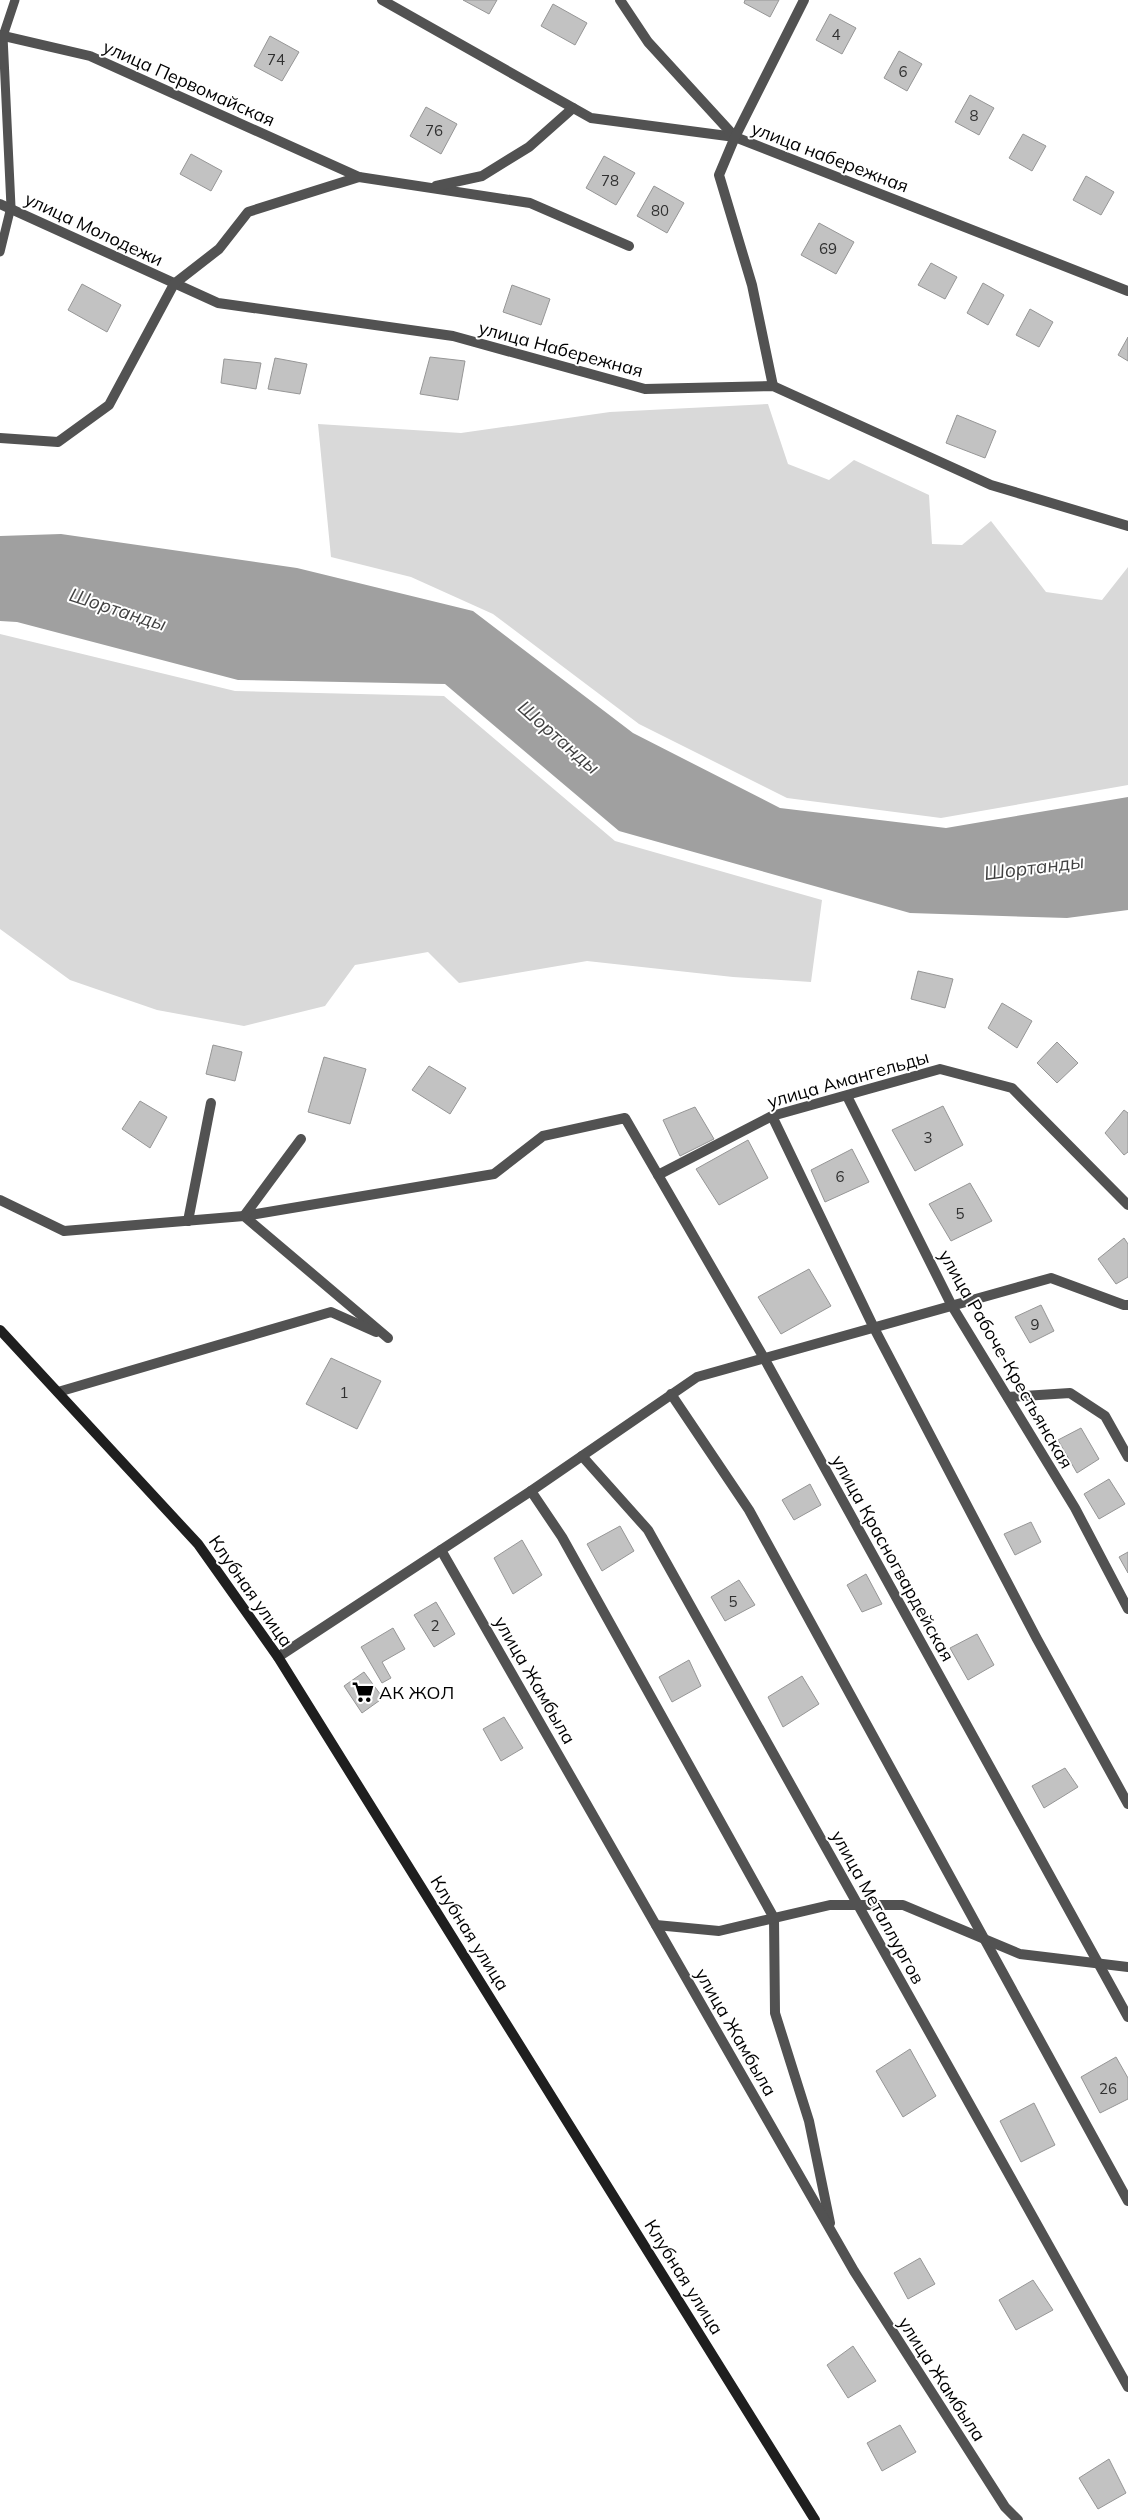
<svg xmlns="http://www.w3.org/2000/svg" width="1128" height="2520" font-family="Mulish,sans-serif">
<rect width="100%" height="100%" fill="#fff"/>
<g fill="#d9d9d9">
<polygon points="768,404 788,464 829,480 854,460 929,495 932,544 962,545 991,521 1046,592 1102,600 1128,567 1128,785 941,818 787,798 639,724 493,614 411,577 331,557 318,424 461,433 610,412"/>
<polygon points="0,634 235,691 444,696 615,841 822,900 811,982 733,977 587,961 459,983 428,952 355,965 325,1006 244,1026 157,1010 70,980 0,929"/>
</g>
<polygon fill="#a0a0a0" points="61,534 297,568 473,611 633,733 780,808 946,828 1128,797 1128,910 1067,918 910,913 619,831 445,684 238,680 17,622 0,621 0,536"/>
<g fill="#c2c2c2" stroke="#969696">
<polygon points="463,0 497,0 489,14"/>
<polygon points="745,0 779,0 770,17 744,3"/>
<polygon points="553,4 587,23 575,45 541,26"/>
<polygon points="830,14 856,28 842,54 816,40"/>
<polygon points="270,36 299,52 282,81 254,66"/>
<polygon points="899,51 922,64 907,91 884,78"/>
<polygon points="970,95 994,108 979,135 955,122"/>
<polygon points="426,107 457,124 441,154 410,136"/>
<polygon points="1023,134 1046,146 1032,171 1009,158"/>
<polygon points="191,154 222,171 211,191 180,174"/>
<polygon points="604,156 635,173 616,205 586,188"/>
<polygon points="1086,176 1114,192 1101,215 1073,200"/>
<polygon points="654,186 684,203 667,233 637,216"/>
<polygon points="819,223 854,242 836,274 801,255"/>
<polygon points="931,263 957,277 945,299 918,285"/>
<polygon points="983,283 1004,295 988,325 967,313"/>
<polygon points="82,284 121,305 107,332 68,310"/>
<polygon points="512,285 550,299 541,325 503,312"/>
<polygon points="1030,309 1053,322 1039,347 1016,335"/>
<polygon points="1128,337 1128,361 1118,355"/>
<polygon points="430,357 465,361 458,400 420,394"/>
<polygon points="275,358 307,364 300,394 268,389"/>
<polygon points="224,359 261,363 256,389 221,383"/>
<polygon points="957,415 996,431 985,458 946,443"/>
<polygon points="918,971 953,979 945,1008 911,999"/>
<polygon points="1002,1003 1032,1021 1017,1048 988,1028"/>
<polygon points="1057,1042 1078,1063 1057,1083 1037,1063"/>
<polygon points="213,1045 242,1052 235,1081 206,1074"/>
<polygon points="324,1057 366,1069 350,1124 308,1112"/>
<polygon points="429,1066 466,1088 450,1114 412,1090"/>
<polygon points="140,1101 167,1117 150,1148 122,1129"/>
<polygon points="943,1106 963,1145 915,1171 892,1130"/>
<polygon points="695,1107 714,1139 680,1156 663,1120"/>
<polygon points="1124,1110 1128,1113 1128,1152 1124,1155 1105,1133"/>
<polygon points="748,1140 768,1178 719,1205 696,1169"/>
<polygon points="852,1149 869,1182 825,1202 811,1170"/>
<polygon points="970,1183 992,1221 951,1241 929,1204"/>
<polygon points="1124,1238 1128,1244 1128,1277 1116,1284 1098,1259"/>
<polygon points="809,1269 831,1306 781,1334 758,1297"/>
<polygon points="1041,1305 1054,1331 1030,1343 1015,1317"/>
<polygon points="331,1358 381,1381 357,1429 306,1404"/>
<polygon points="1081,1428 1099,1459 1077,1473 1058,1440"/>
<polygon points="1109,1479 1125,1504 1099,1519 1084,1494"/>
<polygon points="810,1484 821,1505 794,1520 782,1500"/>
<polygon points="1031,1522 1041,1542 1015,1555 1004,1534"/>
<polygon points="620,1526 634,1551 602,1571 587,1544"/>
<polygon points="522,1540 542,1575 513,1594 494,1558"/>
<polygon points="1128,1552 1128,1573 1119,1557"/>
<polygon points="866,1574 882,1604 862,1612 847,1585"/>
<polygon points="739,1580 755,1605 725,1621 711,1597"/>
<polygon points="436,1602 455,1634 434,1647 414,1615"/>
<polygon points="393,1628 405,1649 382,1662 391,1678 382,1683 361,1647"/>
<polygon points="977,1634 994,1665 968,1680 950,1648"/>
<polygon points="689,1660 701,1686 672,1702 659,1677"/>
<polygon points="364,1672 383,1698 362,1713 344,1686"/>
<polygon points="802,1676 819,1704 783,1727 768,1697"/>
<polygon points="504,1717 523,1748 501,1761 483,1729"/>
<polygon points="1065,1768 1078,1787 1044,1808 1032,1786"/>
<polygon points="910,2049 936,2096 903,2117 876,2071"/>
<polygon points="1116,2057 1128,2078 1128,2099 1100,2113 1081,2077"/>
<polygon points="1034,2103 1055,2145 1021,2162 1000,2121"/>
<polygon points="920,2258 935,2284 908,2299 894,2273"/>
<polygon points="1033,2280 1053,2310 1016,2330 999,2300"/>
<polygon points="853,2346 876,2381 848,2398 827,2365"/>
<polygon points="900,2425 916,2452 882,2471 867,2443"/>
<polygon points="1109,2459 1126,2493 1098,2509 1079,2478"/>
</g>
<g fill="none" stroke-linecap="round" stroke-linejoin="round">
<polyline stroke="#525252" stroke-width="9" points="0,252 11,207 3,36 15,0"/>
<g stroke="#525252" stroke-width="10">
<polyline points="382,0 591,118 735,137 1128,291"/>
<polyline points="620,0 648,42 735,137"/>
<polyline points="0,35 90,56 359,177 530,203 629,246"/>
<polyline points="436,186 482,176 529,147 573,108"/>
<polyline points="0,204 218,303 453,336 645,389 773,386 991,485 1128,526"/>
<polyline points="773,386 752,285 719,175 735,137 804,0"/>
<polyline points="0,438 58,442 109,405 174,284 219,249 248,212 359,177"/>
<polyline points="847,1096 952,1306 1075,1508 1128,1609"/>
<polyline points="772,1116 874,1328 1037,1639 1128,1804"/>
<polyline points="658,1175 772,1116 940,1069 1012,1088 1128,1205"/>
<polyline points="0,1200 64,1231 244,1216 388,1338"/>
<polyline points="244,1216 494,1174 543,1136 625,1118 764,1358 1128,2017"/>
<polyline points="244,1216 301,1139"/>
<polyline points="188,1221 211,1103"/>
<polyline points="58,1392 331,1312 376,1332"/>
<polyline points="671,1394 749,1510 1128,2201"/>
<polyline points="1008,1397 1070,1393 1105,1416 1128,1457"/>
<polyline points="582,1456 648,1530 1128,2387"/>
<polyline points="531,1491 562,1537 774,1918 775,2013 809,2121 830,2223"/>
<polyline points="441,1550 854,2271 1005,2507 1018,2520"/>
<polyline points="278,1657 531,1491 697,1377 1051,1278 1124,1305 1128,1305"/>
<polyline points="656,1925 719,1931 830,1905 903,1905 1020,1954 1128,1967"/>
</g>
<polyline stroke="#1f1f1f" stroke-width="10" points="0,1330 198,1544 278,1657 815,2520"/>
</g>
<defs>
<g id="supermarket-bare" transform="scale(1.725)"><path d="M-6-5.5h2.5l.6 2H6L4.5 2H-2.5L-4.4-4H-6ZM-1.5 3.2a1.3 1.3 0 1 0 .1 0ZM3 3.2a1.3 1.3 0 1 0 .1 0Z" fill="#000" stroke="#fff" stroke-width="2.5" paint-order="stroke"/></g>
</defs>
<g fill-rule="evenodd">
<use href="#supermarket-bare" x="363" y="1692"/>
</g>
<g text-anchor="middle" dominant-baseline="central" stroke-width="4" stroke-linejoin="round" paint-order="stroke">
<g font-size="15" fill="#303030">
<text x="836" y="34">4</text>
<text x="276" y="59">74</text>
<text x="903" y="71">6</text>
<text x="974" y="115">8</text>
<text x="434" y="130">76</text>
<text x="610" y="180">78</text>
<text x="660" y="210">80</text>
<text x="828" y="248">69</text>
<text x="928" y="1137">3</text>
<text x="840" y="1176">6</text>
<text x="960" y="1213">5</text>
<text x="1035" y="1324">9</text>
<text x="344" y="1392">1</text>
<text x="733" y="1601">5</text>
<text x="435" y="1625">2</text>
<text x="1108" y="2088">26</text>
</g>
<g font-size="18" fill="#000" stroke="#fff">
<text transform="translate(189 83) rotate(24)">улица Первомайская</text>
<text transform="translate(830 157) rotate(21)">улица набережная</text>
<text transform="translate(94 229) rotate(25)">улица Молодежи</text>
<text transform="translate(561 349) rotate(15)">улица Набережная</text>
<text transform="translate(848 1079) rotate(-16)">улица Амангельды</text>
<text transform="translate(1006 1359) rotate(60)">улица Рабоче-Крестьянская</text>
<text transform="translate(893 1558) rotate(61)">улица Красногвардейская</text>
<text transform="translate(251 1591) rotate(55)">Клубная улица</text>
<text transform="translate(535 1680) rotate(60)">улица Жамбыла</text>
<text transform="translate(878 1907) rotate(61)">улица Металлургов</text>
<text transform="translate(470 1933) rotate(58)">Клубная улица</text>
<text transform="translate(736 2032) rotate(60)">улица Жамбыла</text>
<text transform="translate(684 2277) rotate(58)">Клубная улица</text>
<text transform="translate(942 2379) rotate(57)">улица Жамбыла</text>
</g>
<g font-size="18" fill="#000" stroke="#fff" text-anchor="start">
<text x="379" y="1692">АК ЖОЛ</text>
</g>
<g font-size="19" font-style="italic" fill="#414141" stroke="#fff">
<text transform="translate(118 609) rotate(18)">Шортанды</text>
<text transform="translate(559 737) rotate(41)">Шортанды</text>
<text transform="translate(1034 867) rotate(-7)">Шортанды</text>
</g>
</g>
</svg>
